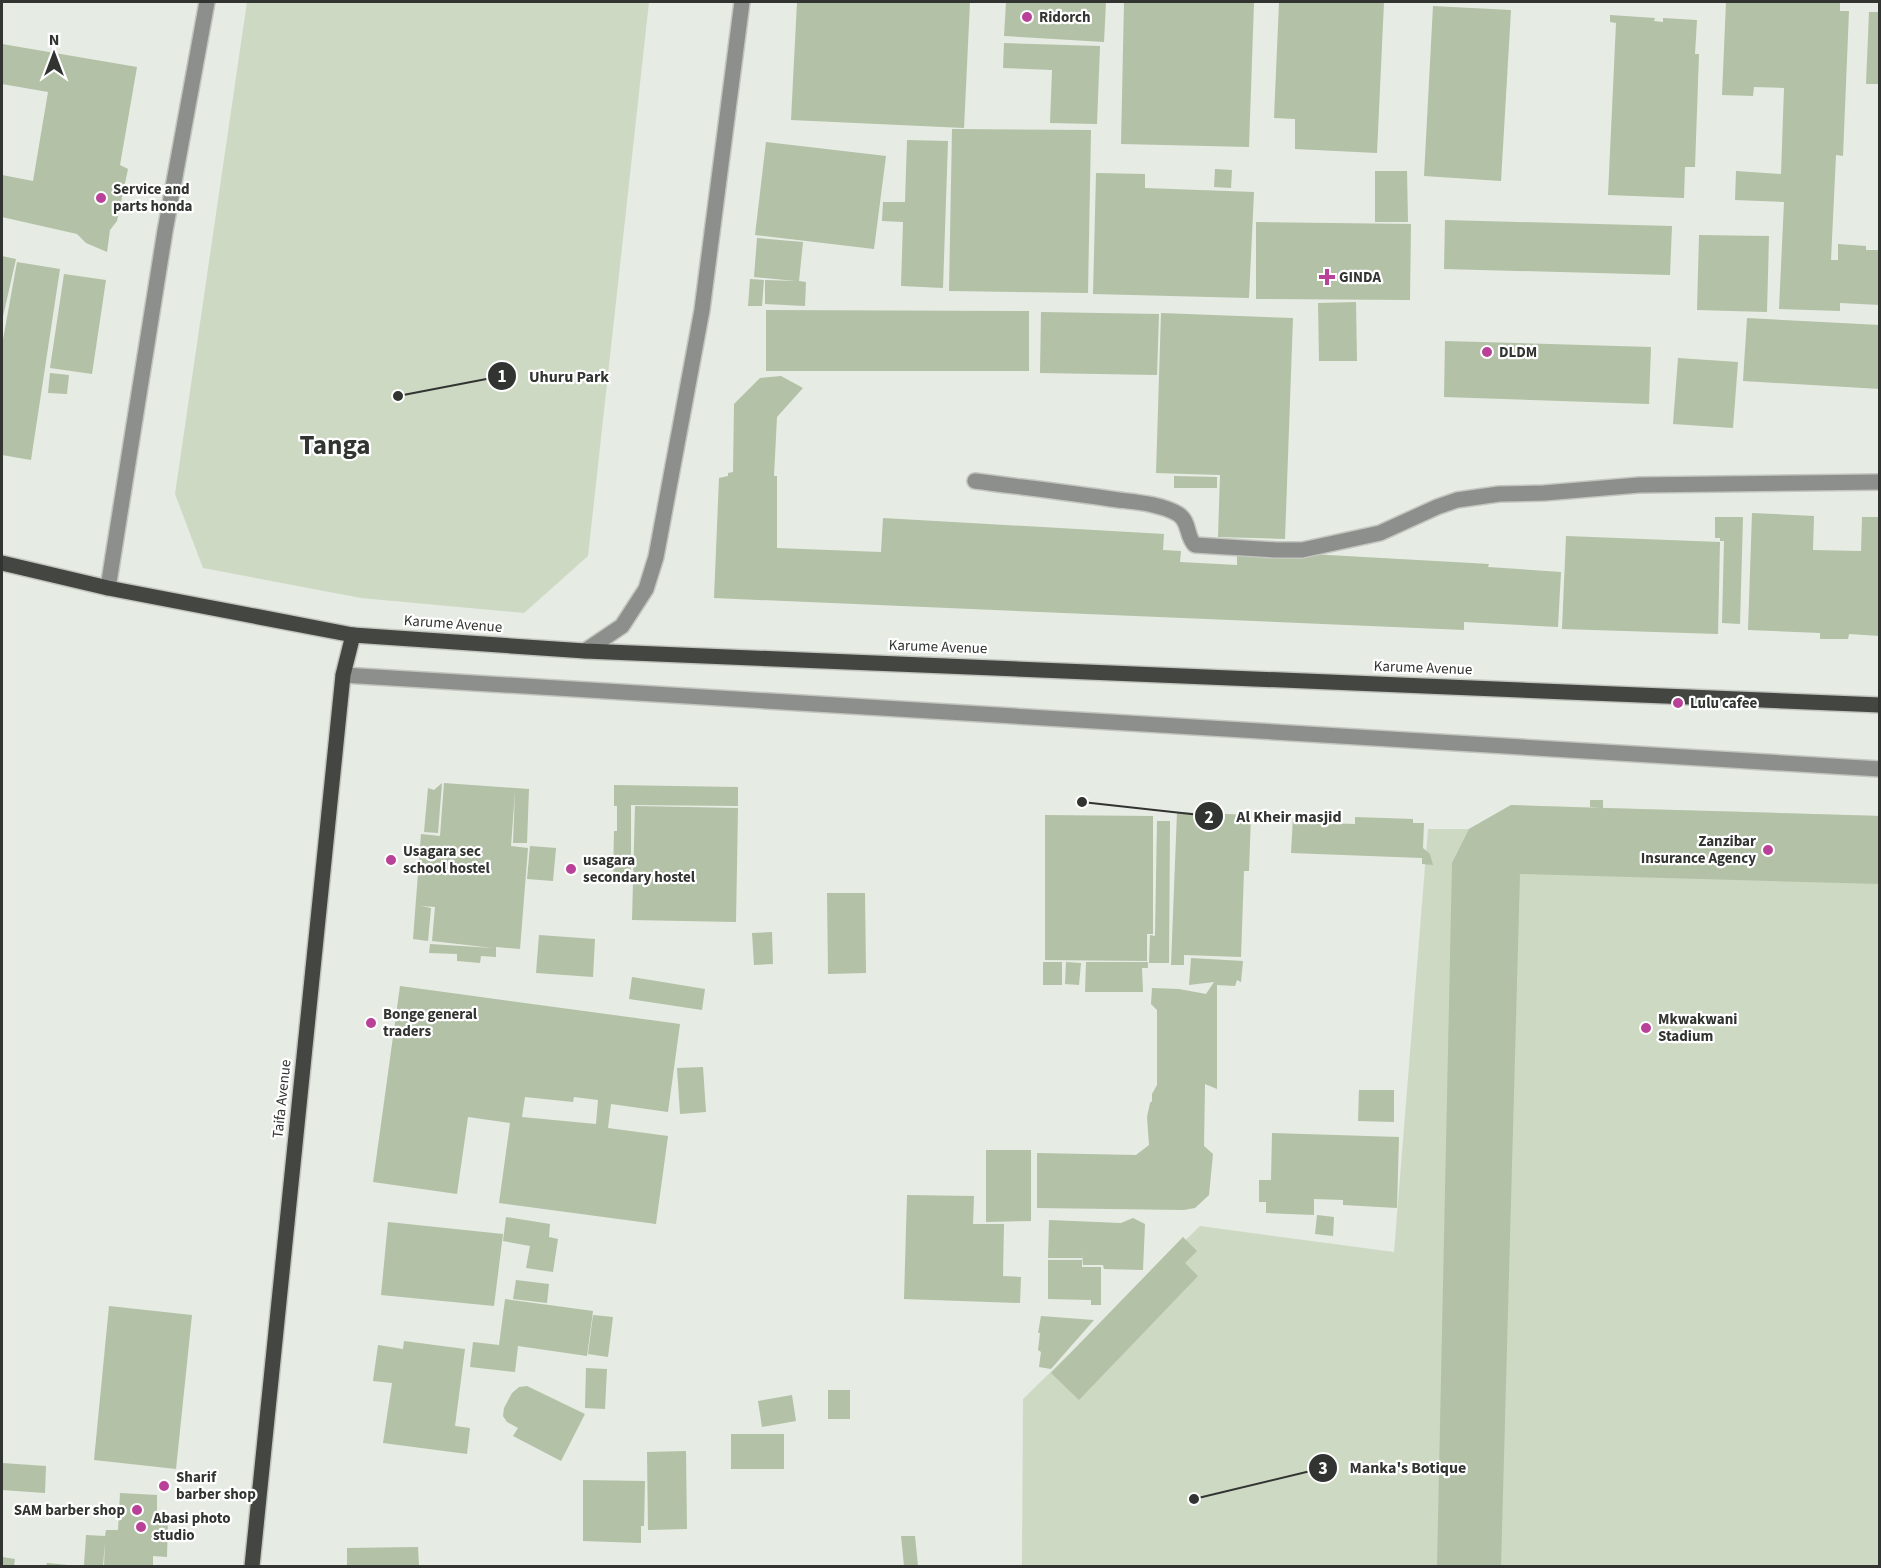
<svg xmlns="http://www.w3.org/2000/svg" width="1881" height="1568" font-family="'Source Sans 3',sans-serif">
<rect width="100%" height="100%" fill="#e6ebe3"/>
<g fill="#ced9c4">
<polygon points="247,2 649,2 588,556 524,613 361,598 203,568 175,494"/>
<polygon points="1511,805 1879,816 1879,1566 1022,1566 1023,1399 1200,1226 1394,1252 1428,829 1469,829"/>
</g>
<g fill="#b3c1a6" fill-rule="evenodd">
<polygon points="797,2 970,2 964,128 791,120"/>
<polygon points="1006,2 1106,2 1104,42 1004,36"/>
<polygon points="1124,2 1254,2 1249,147 1121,144"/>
<polygon points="1279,2 1384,2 1377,153 1295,149 1295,119 1274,118"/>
<polygon points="1726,2 1840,2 1840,11 1849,11 1843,156 1836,155 1831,260 1838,260 1838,244 1866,246 1866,250 1880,250 1880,305 1840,303 1840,311 1779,309 1784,202 1735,200 1736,171 1781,174 1784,88 1754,87 1753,96 1722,95"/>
<polygon points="1433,6 1511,10 1501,181 1424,176"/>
<polygon points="1869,12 1880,12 1880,84 1866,84"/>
<polygon points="1610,15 1655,18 1654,21 1663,22 1663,18 1697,20 1695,54 1699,54 1695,167 1685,167 1684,198 1608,195 1616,23 1610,22"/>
<polygon points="1004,43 1100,46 1097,124 1050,123 1052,70 1003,68"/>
<polygon points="2,44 137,67 120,165 128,169 117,221 110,230 107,252 86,243 77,234 2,217 2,175 33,181 48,92 2,84"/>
<polygon points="952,129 1091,130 1088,293 949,291"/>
<polygon points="907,140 948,141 943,288 901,286 903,222 882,221 883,202 905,202"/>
<polygon points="766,142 886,156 874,249 755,235"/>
<polygon points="1215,169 1232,170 1231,188 1214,187"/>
<polygon points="1375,171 1407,171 1408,222 1375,222"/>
<polygon points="1096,173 1145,174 1145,188 1254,192 1249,298 1093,294"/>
<polygon points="1445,220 1672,226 1670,275 1444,269"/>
<polygon points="1256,222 1411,224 1410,300 1256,299"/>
<polygon points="1699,235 1769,236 1767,312 1697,310"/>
<polygon points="757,238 803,242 799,281 806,282 805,306 765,304 765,280 796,281 754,277"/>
<polygon points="2,256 16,259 2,321"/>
<polygon points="17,262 60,269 31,460 2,455 2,345"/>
<polygon points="64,274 106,280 92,374 50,368"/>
<polygon points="750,279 764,280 762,306 748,306"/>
<polygon points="1356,302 1357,361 1319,361 1318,303"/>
<polygon points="766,310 1029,311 1029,371 766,371"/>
<polygon points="1041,312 1159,314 1157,375 1040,373"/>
<polygon points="1161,313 1293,318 1285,539 1218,537 1220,475 1156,473"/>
<polygon points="1747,318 1880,325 1880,389 1743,381"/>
<polygon points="1445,341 1651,347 1649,404 1444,397"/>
<polygon points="1678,358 1738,362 1733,428 1673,424"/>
<polygon points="50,373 69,375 67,394 48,393"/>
<polygon points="781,376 803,388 777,417 774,476 777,476 777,548 881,552 883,518 1164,534 1163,550 1181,551 1180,562 1237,565 1237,550 1489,564 1488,567 1561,572 1558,627 1464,622 1464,630 714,598 719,478 728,476 728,473 733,472 734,404 760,378"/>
<polygon points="1174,476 1217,477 1217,488 1174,488"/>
<polygon points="1752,513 1814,516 1813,550 1861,551 1862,517 1880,517 1880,636 1849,634 1848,639 1820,639 1820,633 1748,630"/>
<polygon points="1715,517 1743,517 1740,624 1722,623 1724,541 1720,541 1720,538 1715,538"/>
<polygon points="1566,536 1720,542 1718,634 1562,629"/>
<polygon points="442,783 438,833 424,832 428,788 434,790"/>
<polygon points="444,783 529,789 527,843 513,843 515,791 511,846 528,848 520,949 496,947 496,957 481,956 480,963 457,961 457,954 429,953 430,944 493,948 432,941 435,907 421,906 431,908 428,941 413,939 421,834 440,836"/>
<polygon points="614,785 738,787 738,806 631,805 631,879 613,878 614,831 617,831 617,806 614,806"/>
<polygon points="1590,800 1603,800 1603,808 1880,816 1880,884 1520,874 1501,1566 1437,1566 1452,863 1469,829 1511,805 1600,808 1590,807"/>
<polygon points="635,806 738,808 736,922 632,920"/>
<polygon points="1177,812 1251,815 1249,871 1244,871 1241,957 1184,955 1184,965 1171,965"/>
<polygon points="1045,815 1153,816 1153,934 1147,934 1147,961 1045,960"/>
<polygon points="1293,817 1324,817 1323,823 1355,824 1355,817 1413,819 1413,823 1424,823 1423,848 1430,854 1433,865 1422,864 1422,858 1291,853"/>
<polygon points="1157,821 1170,821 1169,963 1149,963 1150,935 1155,936"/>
<polygon points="530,846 556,848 553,881 527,879"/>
<polygon points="827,893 865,893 866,973 828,974"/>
<polygon points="772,932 773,964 754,965 752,933"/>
<polygon points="539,935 595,939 593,977 536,973"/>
<polygon points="1191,958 1243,961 1241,982 1237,980 1235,986 1217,985 1217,1089 1205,1084 1204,1146 1213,1154 1209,1195 1195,1208 1184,1210 1037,1208 1037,1153 1136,1155 1149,1145 1147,1117 1150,1103 1152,1101 1152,1094 1157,1085 1157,1010 1151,1004 1152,988 1179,989 1206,994 1214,982 1189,985"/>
<rect x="1043" y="962" width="19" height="23"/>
<polygon points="1066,962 1081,963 1079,985 1065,984"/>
<polygon points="1086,962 1148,962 1148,968 1142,968 1143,992 1085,992"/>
<polygon points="632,977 705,989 702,1010 629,999"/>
<path d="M400,986L680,1024L668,1112L611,1104L608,1128L668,1136L656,1224L499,1203L510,1123L468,1117L457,1194L373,1182ZM525,1097L573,1102L574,1097L598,1100L596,1124L522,1117Z"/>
<polygon points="703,1067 706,1112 680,1114 677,1068"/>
<polygon points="1359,1090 1394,1090 1394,1122 1358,1121"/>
<polygon points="1272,1133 1399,1137 1397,1208 1343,1205 1343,1200 1314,1199 1314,1215 1266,1213 1266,1202 1259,1202 1259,1180 1271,1180"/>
<polygon points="986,1150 1031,1150 1031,1221 986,1222"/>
<polygon points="907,1195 974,1196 973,1224 1004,1224 1003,1276 1021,1277 1020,1303 904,1299"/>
<polygon points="1317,1215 1334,1217 1333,1236 1315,1234"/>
<polygon points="506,1217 550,1224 549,1237 558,1239 553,1272 526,1268 530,1246 503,1241"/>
<polygon points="1133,1218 1145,1224 1143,1270 1104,1269 1103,1265 1083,1265 1082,1254 1082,1258 1048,1258 1049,1220 1121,1223"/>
<polygon points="388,1222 503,1234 494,1306 381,1295"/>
<polygon points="1183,1237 1197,1251 1185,1263 1198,1276 1079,1400 1051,1373"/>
<polygon points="1048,1260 1082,1260 1082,1267 1101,1267 1101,1305 1091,1305 1091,1300 1048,1299"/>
<polygon points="516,1280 549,1284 547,1303 513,1299"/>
<polygon points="505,1299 593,1311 587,1356 518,1346 515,1372 470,1367 473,1342 499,1345"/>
<polygon points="109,1306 192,1315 176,1469 94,1460"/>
<polygon points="593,1315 613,1317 608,1357 588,1354"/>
<polygon points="1041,1316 1094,1320 1051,1369 1039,1367 1041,1352 1038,1350 1040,1333 1038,1333"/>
<polygon points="404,1341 465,1349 455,1426 470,1428 467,1454 383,1443 392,1383 373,1381 378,1345 403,1349"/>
<polygon points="586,1368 607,1369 605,1409 585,1408"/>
<polygon points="527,1386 585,1414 561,1461 513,1436 518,1428 507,1422 503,1416 504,1408 512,1393 519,1387"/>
<rect x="828" y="1390" width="22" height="29"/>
<polygon points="792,1395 796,1421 762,1427 758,1401"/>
<rect x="731" y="1434" width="53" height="35"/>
<polygon points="686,1451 687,1529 648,1530 647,1452"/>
<polygon points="2,1463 46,1466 45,1493 2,1490"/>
<polygon points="583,1480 645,1481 644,1526 641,1526 641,1543 583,1541"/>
<polygon points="120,1493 157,1495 157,1520 168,1520 167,1557 153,1556 153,1566 104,1566 105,1542 103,1566 84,1565 86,1535 105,1536 106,1530 118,1530"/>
<polygon points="901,1536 915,1536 918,1566 904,1566"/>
<polygon points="418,1547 419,1566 347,1566 347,1548"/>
<polygon points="2,1557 15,1559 14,1566 2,1566"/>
<polygon points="47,1563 68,1565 68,1566 46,1566"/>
</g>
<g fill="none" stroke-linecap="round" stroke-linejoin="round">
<g stroke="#c2c6bf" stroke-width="18">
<g id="minor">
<path d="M975,481C1020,487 1066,492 1111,499C1132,502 1160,503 1178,514C1190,521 1186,537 1195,545L1276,550H1302L1380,533L1437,507L1457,500L1499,494L1544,493L1639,485L1880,482"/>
<polyline points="108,588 165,231 207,2"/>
<polyline points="585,651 622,626 646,589 656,557 702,310 742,2"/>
<polyline points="343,675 1880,769"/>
</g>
</g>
<g stroke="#c2c6bf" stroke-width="18">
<g id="major">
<polyline points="2,563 108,588 353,635 585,651 1880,705"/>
<polyline points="252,1566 343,675 353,635"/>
</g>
</g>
<use href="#minor" stroke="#8d8f8c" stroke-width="15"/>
<use href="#major" stroke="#444741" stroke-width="15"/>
</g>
<g fill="#b94298" stroke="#fff" stroke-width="2">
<circle cx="1027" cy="17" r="6"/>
<circle cx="101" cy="198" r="6"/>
<path d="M1324 268h6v6h6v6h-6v6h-6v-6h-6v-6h6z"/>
<circle cx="1487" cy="352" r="6"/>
<circle cx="1678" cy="703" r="6"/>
<circle cx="1768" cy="850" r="6"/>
<circle cx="391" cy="860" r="6"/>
<circle cx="571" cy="869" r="6"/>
<circle cx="371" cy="1023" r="6"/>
<circle cx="1646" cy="1028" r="6"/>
<circle cx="164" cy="1486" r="6"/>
<circle cx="137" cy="1510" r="6"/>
<circle cx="141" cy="1527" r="6"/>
</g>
<g text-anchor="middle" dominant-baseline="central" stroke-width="4.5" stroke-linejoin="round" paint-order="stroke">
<g font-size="15" font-weight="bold" fill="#323431" stroke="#fff" text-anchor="start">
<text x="1039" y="17">Ridorch</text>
<text x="113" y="189">Service and<tspan x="113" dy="17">parts honda</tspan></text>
<text x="1339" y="277">GINDA</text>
<text x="1499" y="352">DLDM</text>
<text x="1690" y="703">Lulu cafee</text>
<text x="1756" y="841" text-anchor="end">Zanzibar<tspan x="1756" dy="17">Insurance Agency</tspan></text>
<text x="403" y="851">Usagara sec<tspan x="403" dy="17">school hostel</tspan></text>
<text x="583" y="860">usagara<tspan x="583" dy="17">secondary hostel</tspan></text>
<text x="383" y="1014">Bonge general<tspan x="383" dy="17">traders</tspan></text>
<text x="1658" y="1019">Mkwakwani<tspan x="1658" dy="17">Stadium</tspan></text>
<text x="176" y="1477">Sharif<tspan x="176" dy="17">barber shop</tspan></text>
<text x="125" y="1510" text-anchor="end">SAM barber shop</text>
<text x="153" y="1518">Abasi photo<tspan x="153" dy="17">studio</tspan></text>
</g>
<g font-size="15" fill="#323431" stroke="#fff">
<text transform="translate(453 624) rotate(4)">Karume Avenue</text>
<text transform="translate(938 647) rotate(2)">Karume Avenue</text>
<text transform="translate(1423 668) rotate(2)">Karume Avenue</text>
<text transform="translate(282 1099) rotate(-84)">Taifa Avenue</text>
</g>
<g font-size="27" font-weight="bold" fill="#323431" stroke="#fff">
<text x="335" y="445">Tanga</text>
</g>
</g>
<path fill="none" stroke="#323431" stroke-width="2" d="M398 396L502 376M1082 802L1209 816M1194 1499L1323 1468"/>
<g fill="#323431" stroke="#fff" stroke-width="2">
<circle cx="398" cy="396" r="6"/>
<circle cx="1082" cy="802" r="6"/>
<circle cx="1194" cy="1499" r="6"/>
<circle cx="502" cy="376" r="15"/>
<circle cx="1209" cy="816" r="15"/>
<circle cx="1323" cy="1468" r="15"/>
</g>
<g font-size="18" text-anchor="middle" font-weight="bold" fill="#fff">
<text x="502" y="382">1</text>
<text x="1209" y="823">2</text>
<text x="1323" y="1474">3</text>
</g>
<g font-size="16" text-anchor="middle" font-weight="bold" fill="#323431" stroke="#fff" stroke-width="4.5" stroke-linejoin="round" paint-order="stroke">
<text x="569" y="382">Uhuru Park</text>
<text x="1289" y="822">Al Kheir masjid</text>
<text x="1408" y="1473">Manka's Botique</text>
</g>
<rect width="1881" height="1568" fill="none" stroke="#323431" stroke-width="6"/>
<g transform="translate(54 54)" stroke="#ffffff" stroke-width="4.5" paint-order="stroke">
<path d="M0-4.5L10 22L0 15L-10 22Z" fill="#323431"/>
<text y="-9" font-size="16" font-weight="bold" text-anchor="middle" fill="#323431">N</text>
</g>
</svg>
